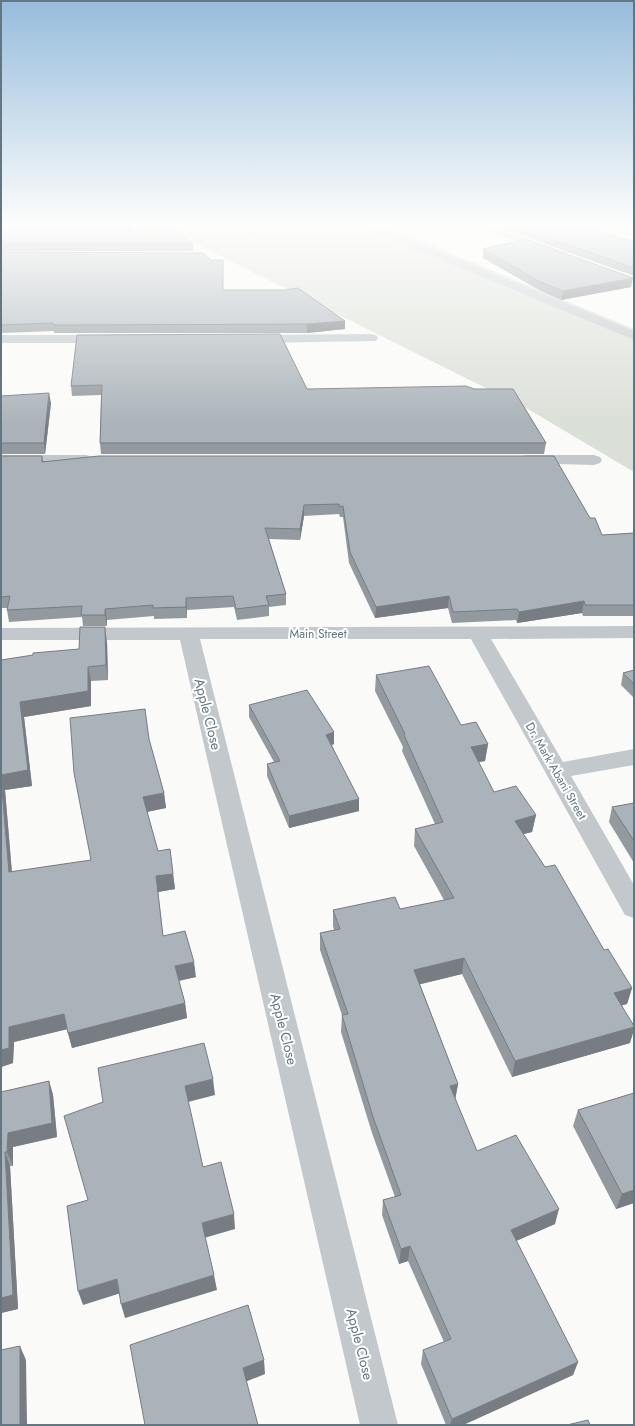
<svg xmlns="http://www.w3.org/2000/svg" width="635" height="1426" font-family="Jost,sans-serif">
<rect width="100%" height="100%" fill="#fafaf8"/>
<polygon fill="#dadfd7" points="162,227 387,227 634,329 634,472 528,409"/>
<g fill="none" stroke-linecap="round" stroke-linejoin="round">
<g fill="#c3c8cc" fill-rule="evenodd">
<polygon points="366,227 380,227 634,331 634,340 367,229"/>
<polygon points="479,227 494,227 553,248 555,250 549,253 545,252 480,229"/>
<polygon points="371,334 376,335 378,338 376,341 252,343 247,342 245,339 247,336 252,335"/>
<polygon points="1,335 106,335 111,336 113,339 111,342 106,343 1,343"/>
<polygon points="1,455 86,455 92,457 94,460 92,463 86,465 1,465"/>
<polygon points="526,455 594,455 600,457 602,460 600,463 594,465 520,463 518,460 520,457"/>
<polygon points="634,626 634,638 491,639 563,762 634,749 634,765 571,776 634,885 634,918 625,915 471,639 200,639 398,1425 360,1425 180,640 1,640 1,628"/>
</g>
</g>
<g fill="#929a9f">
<polygon points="1,227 131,231 193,244 193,251 1,251"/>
<polygon points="397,227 414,227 402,229"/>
<polygon points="498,227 588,227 634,242 634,276"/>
<polygon points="483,249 631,287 561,300 539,290 483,258"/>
<polygon points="1,252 224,290 345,321 345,329 307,333 54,333 54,331 1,333"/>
<polygon points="77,335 307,389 546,443 544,454 101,454 100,443 101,395 72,396 71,386"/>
<polygon points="1,396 51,403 45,454 1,454"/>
<polygon points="1,456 42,456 43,461 590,518 602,535 634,533 634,616 583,616 582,613 517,623 516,620 452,623 448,608 375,618 349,563 343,517 340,517 339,514 304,516 300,540 269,539 286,594 286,605 269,607 269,616 237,620 234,607 187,610 187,618 154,619 154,616 107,620 107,626 83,626 82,617 9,622 7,610 7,608 1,608"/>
<polygon points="107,642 108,680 91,681 91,706 24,717 32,786 5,790 12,872 91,860 149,739 164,793 166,808 147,812 158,851 170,849 175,889 158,892 163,936 196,977 179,981 185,1003 187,1018 72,1048 67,1029 14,1042 13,1063 1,1067 1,660 79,649"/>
<polygon points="634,670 634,698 621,685 623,673"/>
<polygon points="376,675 461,725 488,744 485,761 478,762 494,792 536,815 532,832 523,834 545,867 604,950 632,988 627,1004 622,1005 630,1043 512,1077 462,974 420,984 458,1084 455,1100 477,1151 555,1224 516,1241 578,1362 573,1375 463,1425 446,1425 421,1364 423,1350 444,1342 408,1261 399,1264 382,1215 383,1200 395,1197 372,1133 341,1032 342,1015 320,950 320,933 334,930 333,926 333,910 400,909 444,900 414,846 415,829 435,824 402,751 403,747 375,691"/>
<polygon points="249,705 334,732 334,744 332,745 359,811 289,828 267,776 267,764 274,762 249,717"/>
<polygon points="634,803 634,863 609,822 612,807"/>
<polygon points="49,1081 53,1095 57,1137 13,1147 13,1166 10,1166 18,1309 1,1313 1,1087 2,1092"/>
<polygon points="634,1093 634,1203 616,1209 573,1126 578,1110"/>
</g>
<g fill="#777d82">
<polygon points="130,227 132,227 131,233 128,232"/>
<polygon points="402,227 414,227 402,229"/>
<polygon points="633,278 631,287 561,300 563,291"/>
<polygon points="345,321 345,329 307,333 307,324"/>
<polygon points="49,393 51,403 45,454 44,443"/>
<polygon points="304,505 304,516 300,540 300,529"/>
<polygon points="449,596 448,608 375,618 376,607"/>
<polygon points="186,598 187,610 187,618 186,607"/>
<polygon points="584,601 582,613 517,623 519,612"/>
<polygon points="105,609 107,620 107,626 105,615"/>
<polygon points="105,627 107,642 108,680 106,665"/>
<polygon points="88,667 91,681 91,706 24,717 32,786 5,790 13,887 9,872 1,775 20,702"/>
<polygon points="334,732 334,744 326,747 326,735"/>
<polygon points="488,744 485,761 469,764 471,747"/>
<polygon points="164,793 166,808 146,812 143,797"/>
<polygon points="359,799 359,811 289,828 289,816"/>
<polygon points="536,815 532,832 512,837 515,821"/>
<polygon points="173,874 175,889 158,892 165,951 156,876"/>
<polygon points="464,958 462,974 413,986 414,970"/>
<polygon points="194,962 196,977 177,981 175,966"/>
<polygon points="632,988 627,1004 609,1009 614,993"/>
<polygon points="185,1003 187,1018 72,1048 68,1033"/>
<polygon points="64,1014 68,1029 14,1042 13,1063 1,1067 1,1050 9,1027"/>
<polygon points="634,1027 634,1030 630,1043 512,1077 515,1061"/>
<polygon points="213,1079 215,1095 188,1102 185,1086"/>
<polygon points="49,1081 53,1095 57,1137 13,1147 13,1166 7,1152 8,1133"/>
<polygon points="458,1084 455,1100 450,1086"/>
<polygon points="5,1152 10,1166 18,1309 1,1313"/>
<polygon points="634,1190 634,1203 616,1209 622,1194"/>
<polygon points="559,1209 555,1224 507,1245 511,1230"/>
<polygon points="234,1214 235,1229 204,1238 202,1223"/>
<polygon points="410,1246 408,1261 399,1264 401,1249"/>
<polygon points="214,1275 217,1290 125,1318 121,1304"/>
<polygon points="117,1279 121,1293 83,1305 78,1291"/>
<polygon points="20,1346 26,1360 27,1425 20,1425"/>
<polygon points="264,1360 265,1374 245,1382 243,1368"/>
<polygon points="578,1362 573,1375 463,1425 450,1425 452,1419"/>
</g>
<g fill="#aab3b9" stroke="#777d82">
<polygon points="1,227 130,227 128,232 161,227 172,227 193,244 1,243"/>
<polygon points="519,227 588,227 634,242 634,268"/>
<polygon points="526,239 633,278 563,291 540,282 483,249"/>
<polygon points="1,252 203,253 211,260 223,260 223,290 285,290 298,288 345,321 307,324 78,325 53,325 53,323 1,325"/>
<polygon points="280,334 307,389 466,386 474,389 513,389 546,443 100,443 102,385 71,386 77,335"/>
<polygon points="49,393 44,443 1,443 1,396"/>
<polygon points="1,456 42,456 42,462 99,456 554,456 590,518 595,518 602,535 634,533 634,605 585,605 584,601 519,612 517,609 453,612 449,596 376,607 350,552 343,506 340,507 339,504 304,505 300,529 265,528 286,594 266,596 269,605 236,609 233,596 186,598 186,607 153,608 153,605 105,609 105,615 81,615 82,606 7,610 10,596 1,597"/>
<polygon points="80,627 105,627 106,665 88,667 88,691 20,702 28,770 1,775 1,660 33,655 33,653 79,649"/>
<polygon points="429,666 461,725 476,722 488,744 471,747 494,792 516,786 536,815 515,821 545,867 555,865 604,950 608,949 632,988 614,993 634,1026 634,1027 515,1061 464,958 414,970 458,1084 450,1086 477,1151 516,1135 559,1209 511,1230 578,1362 452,1419 423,1350 451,1339 410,1246 401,1249 383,1200 401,1195 373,1117 342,1015 348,1014 320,933 340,929 333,910 395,897 400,909 454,898 415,829 443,822 404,735 405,734 376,675"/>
<polygon points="634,670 634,684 623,673"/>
<polygon points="307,690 334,732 326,735 359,799 289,816 267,764 280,761 249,705"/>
<polygon points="145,709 149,739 164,793 143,797 158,851 170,849 173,874 156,876 163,936 185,931 194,962 175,966 185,1003 68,1033 64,1014 9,1027 9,1048 1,1050 1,778 9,872 91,860 74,773 70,718"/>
<polygon points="634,803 634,841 612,807"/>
<polygon points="204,1043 213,1079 185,1086 203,1167 221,1162 234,1214 202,1223 214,1275 121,1304 117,1279 78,1291 67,1206 88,1200 64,1116 103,1102 98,1068"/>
<polygon points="49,1081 52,1123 8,1133 7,1152 5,1152 13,1295 1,1298 1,1092"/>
<polygon points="634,1093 634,1190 622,1194 578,1110"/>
<polygon points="248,1305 264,1360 243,1368 258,1425 145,1425 130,1345"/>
<polygon points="20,1346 20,1425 1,1425 1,1350"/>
<polygon points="588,1420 590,1425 567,1425"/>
</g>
<linearGradient id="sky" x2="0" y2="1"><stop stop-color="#96bcdc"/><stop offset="0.53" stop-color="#fdfdfc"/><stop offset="1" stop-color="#fdfdfc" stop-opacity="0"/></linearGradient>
<rect width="635" height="426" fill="url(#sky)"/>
<g text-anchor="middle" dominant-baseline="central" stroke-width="4" stroke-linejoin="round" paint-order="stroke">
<g font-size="12" fill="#657683" stroke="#fff">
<text x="318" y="634">Main Street</text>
<text transform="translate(556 771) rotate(60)">Dr. Mark Abani Street</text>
</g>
<g font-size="14" fill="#657683" stroke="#fff">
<text transform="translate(208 714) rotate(76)">Apple Close</text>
<text transform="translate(284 1029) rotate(76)">Apple Close</text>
<text transform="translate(360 1344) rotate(76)">Apple Close</text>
</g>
</g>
<rect width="635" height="1426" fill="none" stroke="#657683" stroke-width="4"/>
</svg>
